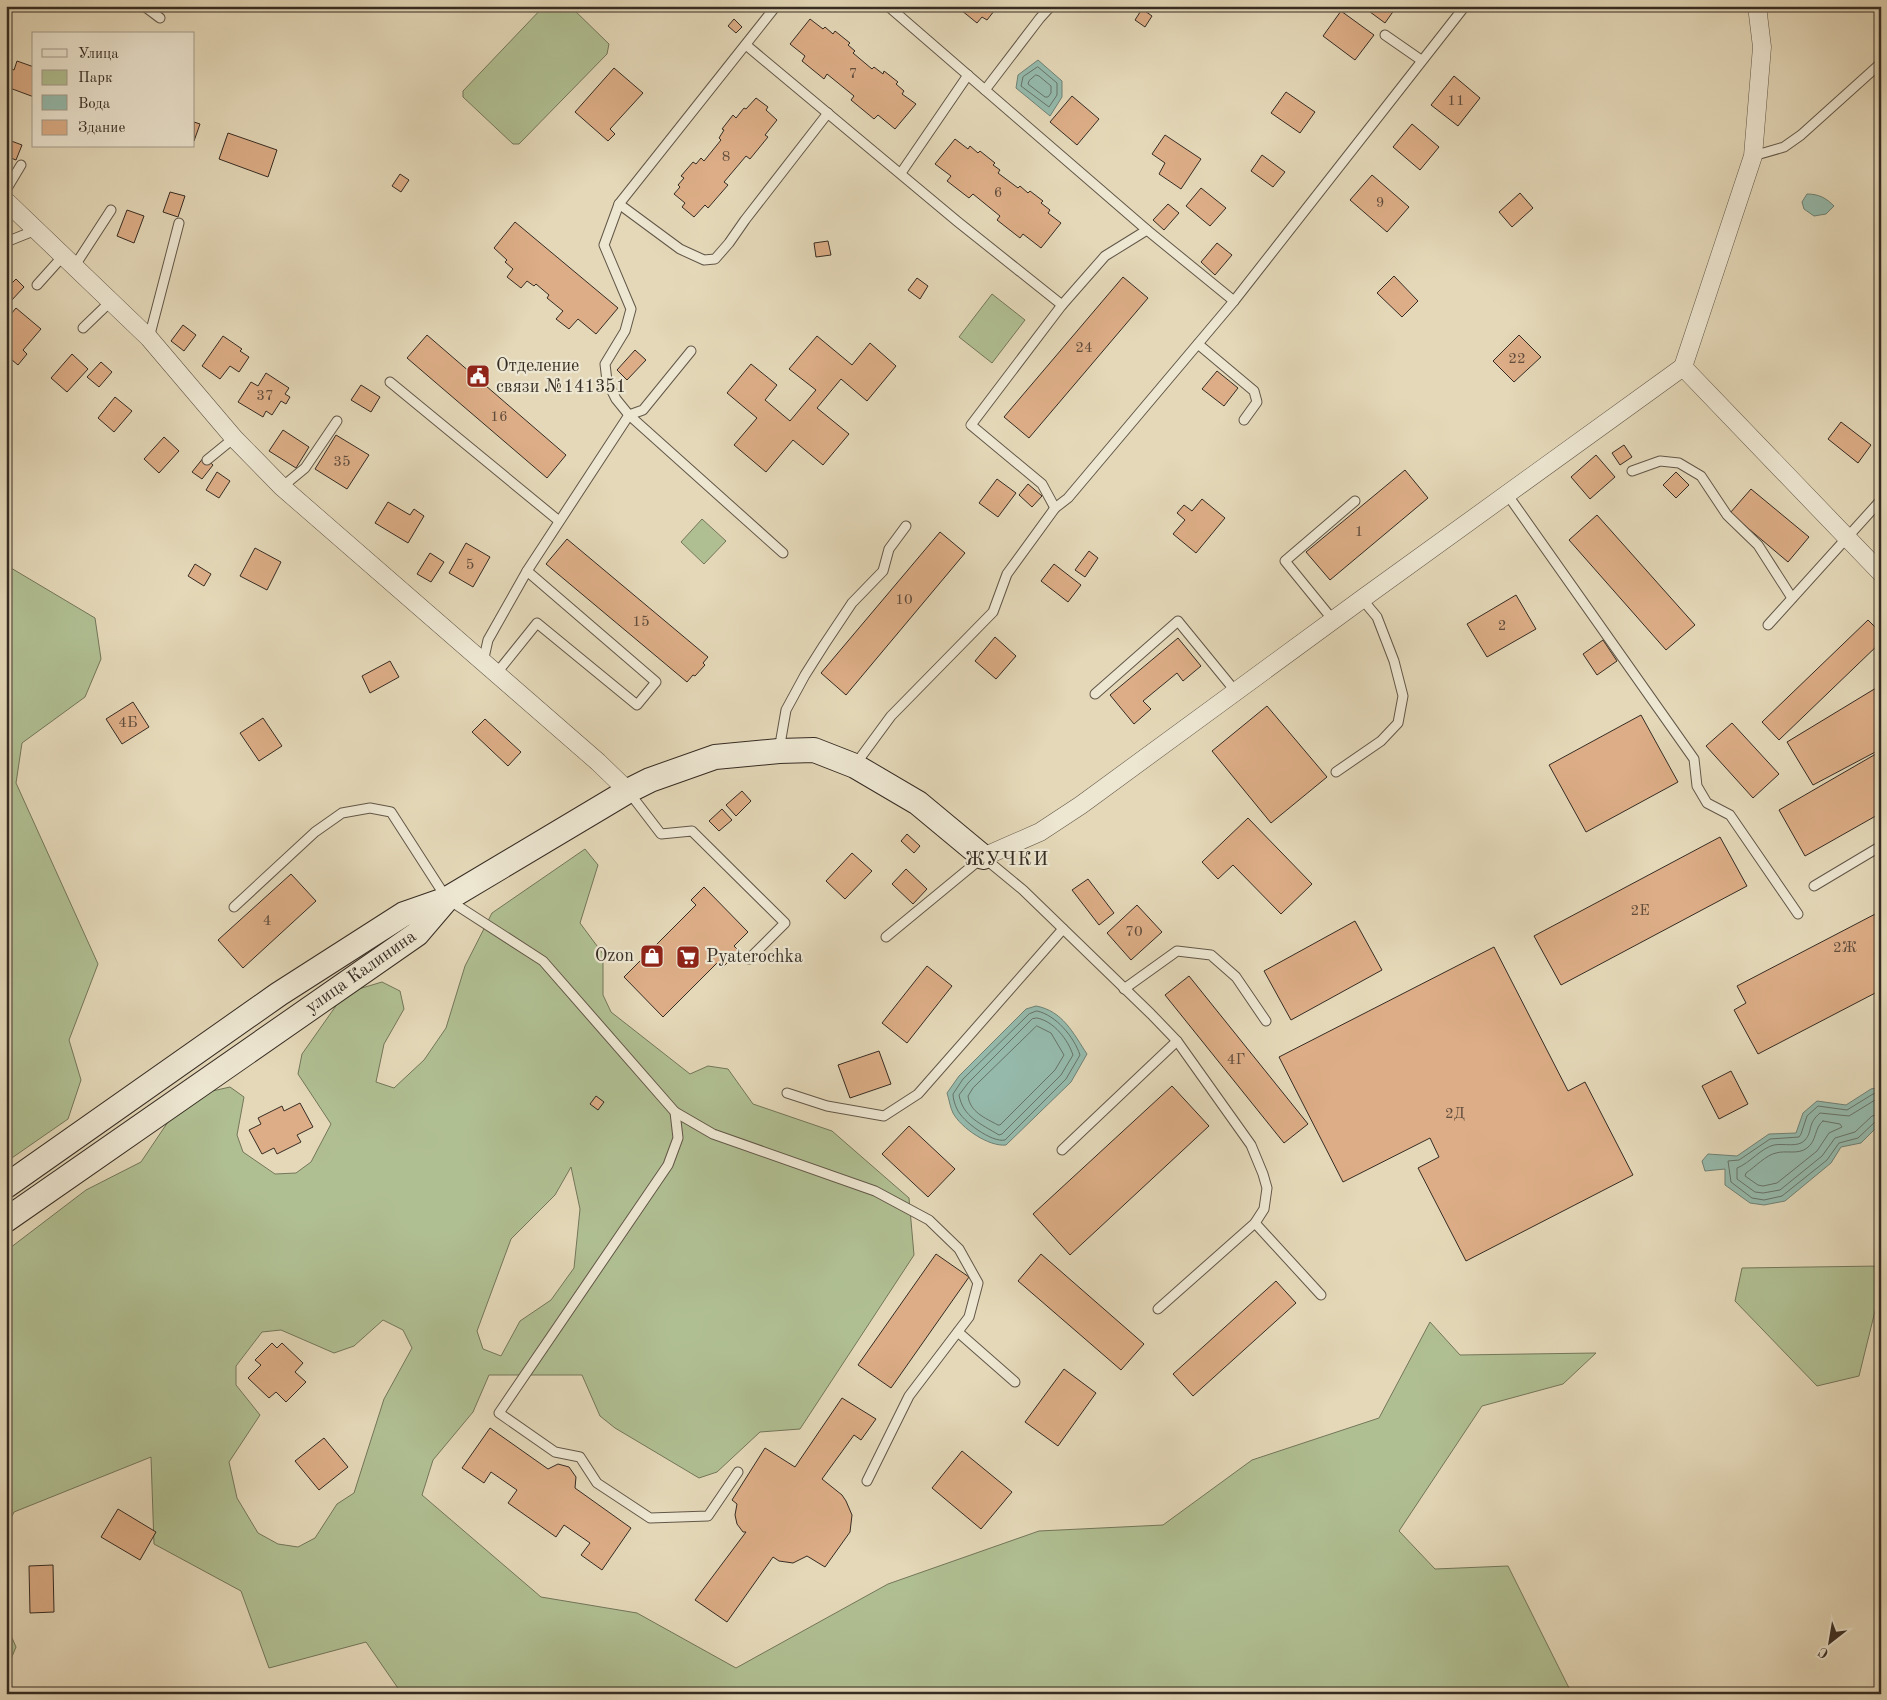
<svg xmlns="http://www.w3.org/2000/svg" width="1887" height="1700" font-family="'Old Standard TT',serif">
<rect width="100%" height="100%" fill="#e4d8b8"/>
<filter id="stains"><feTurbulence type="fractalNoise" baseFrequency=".004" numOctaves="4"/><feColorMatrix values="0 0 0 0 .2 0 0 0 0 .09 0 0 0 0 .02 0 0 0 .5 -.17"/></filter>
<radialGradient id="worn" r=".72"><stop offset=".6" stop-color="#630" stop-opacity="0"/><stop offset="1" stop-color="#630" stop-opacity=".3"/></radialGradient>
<g fill="#b0bf92" stroke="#73765a" fill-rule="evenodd">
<polygon points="544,6 570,6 609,44 607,54 519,144 513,144 463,97 463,91"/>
<polygon points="992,294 1025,320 992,363 959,337"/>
<polygon points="702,519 726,541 704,564 681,542"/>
<polygon points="6,565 95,618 101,659 85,697 22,743 16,783 98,964 69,1040 81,1080 68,1119 6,1162"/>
<path d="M585,849L598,865L580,923L603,954V995L611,1012L690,1074L708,1066L728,1069L753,1104L832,1131L909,1198L914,1255L800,1429L760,1432L717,1472L699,1478L615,1428L600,1416L582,1375H489L473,1412L433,1460L422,1495L541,1597L637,1613L736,1668L888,1584L1039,1531L1163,1525L1252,1460L1379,1418L1430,1322L1460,1355L1596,1353L1563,1384L1482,1406L1399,1531L1435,1569L1508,1566L1572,1694H402L366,1642L269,1668L241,1591L154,1544L151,1457L14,1512L6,1528V1251L86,1190L141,1162L174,1113L208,1092L230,1087L244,1097L237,1135L243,1152L275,1174L296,1173L311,1162L331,1124L298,1074L302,1054L345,993L382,982L400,991L404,1009L384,1044L376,1082L394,1088L424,1060L446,1028L465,966L492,913ZM571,1167L580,1209L574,1268L551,1300L520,1321L501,1356L483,1349L477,1331L511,1239L555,1195ZM383,1320L403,1330L412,1348L384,1399L354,1493L337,1504L315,1538L298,1547L278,1544L258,1533L237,1498L229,1462L260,1415L236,1385V1366L262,1332L281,1330L334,1353L354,1346Z"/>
<polygon points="1881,1266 1881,1303 1878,1299 1859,1376 1817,1386 1735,1301 1742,1268"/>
<polygon points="6,1624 16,1647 6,1671"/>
</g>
<g fill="#95baac" stroke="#6f8175">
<polygon points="1038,60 1062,81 1062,97 1050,116 1016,88 1018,75"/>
<path d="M1807,194C1819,194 1826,198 1834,206L1826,214L1814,216L1804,209L1802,202Z"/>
<path d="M1036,1006C1063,1011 1073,1033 1087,1054L1071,1082L1006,1145C989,1147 961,1128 953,1113C950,1107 949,1099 947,1093L959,1076L1026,1009Z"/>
<polygon points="1881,1087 1881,1123 1861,1143 1841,1147 1831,1163 1785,1201 1764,1205 1750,1203 1725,1185 1725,1169 1705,1171 1702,1161 1708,1154 1737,1156 1769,1134 1796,1133 1803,1113 1817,1101 1846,1105 1871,1089"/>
</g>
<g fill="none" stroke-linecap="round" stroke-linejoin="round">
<g stroke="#667368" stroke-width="1">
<polygon points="1038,67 1057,83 1057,95 1049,107 1021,86 1023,77"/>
<polygon points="1036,75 1039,76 1051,86 1051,93 1048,97 1045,97 1028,84 1029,81"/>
<path d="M1037,1011C1056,1015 1074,1037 1080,1055L1066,1079L1005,1140C992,1143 962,1121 957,1109C955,1105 953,1099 953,1094L963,1079L1029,1014Z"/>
<path d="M1037,1018C1054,1021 1068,1040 1073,1055L1061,1075L1002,1134L999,1135C981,1124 963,1117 959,1095L968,1083L1032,1019Z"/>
<path d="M1037,1026L1051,1033L1064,1055L1055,1070L1000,1125H998C985,1118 970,1112 968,1096L973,1088Z"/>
<polyline points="1881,1092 1873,1094 1847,1110 1818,1106 1807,1116 1801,1134 1799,1137 1770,1139 1739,1160 1728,1161 1731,1182 1752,1198 1764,1200 1782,1196 1827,1160 1839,1143 1858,1138 1876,1121 1881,1120"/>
<path d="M1881,1099L1875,1100L1849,1116L1820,1113C1807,1124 1813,1131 1805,1140C1798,1148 1784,1143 1774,1145C1761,1148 1750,1163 1737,1168V1179L1755,1192L1763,1193L1780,1190L1822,1156L1835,1138L1855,1132L1872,1116L1881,1114"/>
<path d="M1823,1121L1840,1124L1842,1127L1829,1133L1817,1151L1777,1183L1763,1186L1758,1185L1745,1176L1746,1173C1755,1167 1766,1155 1776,1153C1786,1150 1798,1155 1807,1148C1817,1141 1814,1128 1823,1121Z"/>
</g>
</g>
<g fill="#dcad86" stroke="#362c23">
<polygon points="956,6 998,6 987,20 982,17 977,23"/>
<polygon points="1178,6 1192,6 1190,11"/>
<polygon points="1362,6 1397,6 1385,23"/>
<polygon points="1142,9 1152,16 1145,27 1135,20"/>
<polygon points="1341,11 1374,35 1355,60 1323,36"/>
<polygon points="734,19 742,27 736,33 728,26"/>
<polygon points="810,19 823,29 825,27 833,34 835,31 850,43 848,45 855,51 853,53 872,69 874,67 883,74 884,71 898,82 896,84 904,91 902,94 916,104 895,129 878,115 874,119 851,100 854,96 827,74 824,79 802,61 805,56 790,44"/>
<polygon points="17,61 34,67 34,97 7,87 9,83 6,82 6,75 9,68 14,70"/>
<polygon points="614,68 643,93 610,129 615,134 608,141 575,112"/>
<polygon points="1454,76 1480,98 1458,126 1431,105"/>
<polygon points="1286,92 1315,112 1300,133 1271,113"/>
<polygon points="1072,96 1099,119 1077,145 1050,122"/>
<polygon points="756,98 768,107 766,110 777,120 765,135 768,137 750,159 746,156 724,182 728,185 708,208 705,205 694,217 682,207 685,203 674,194 680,187 678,185 684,178 681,176 693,162 696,164 701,158 704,161 721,140 719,138 724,130 722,129 733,115 736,118 744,108 746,109"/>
<polygon points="194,122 200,124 194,141"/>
<polygon points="1412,124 1439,147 1420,170 1393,147"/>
<polygon points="228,133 277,150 268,177 219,159"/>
<polygon points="1165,135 1201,159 1181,189 1159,174 1165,163 1152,154"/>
<polygon points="6,139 22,145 16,160 6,156"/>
<polygon points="955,139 968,149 970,146 978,153 980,151 995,163 993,165 1000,170 998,173 1018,188 1020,186 1028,193 1030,191 1043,201 1041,203 1050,210 1048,213 1061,223 1041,248 1023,234 1020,238 997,220 1000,216 973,194 969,198 947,181 951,176 935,164"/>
<polygon points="1262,155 1285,172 1273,187 1251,171"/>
<polygon points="400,174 409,180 401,192 392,186"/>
<polygon points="1372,175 1409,207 1387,232 1350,200"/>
<polygon points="1201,188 1226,208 1210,226 1186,206"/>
<polygon points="170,192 185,196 178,217 163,212"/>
<polygon points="1520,193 1533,208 1512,227 1499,212"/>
<polygon points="1168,204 1179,213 1164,230 1153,220"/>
<polygon points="127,210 144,216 134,243 117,236"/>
<polygon points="515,222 618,308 596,334 578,319 569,329 556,319 563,311 547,298 549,295 536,284 534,286 527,281 521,288 507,277 513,269 505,262 507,260 494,248"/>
<polygon points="828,241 831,255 816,257 814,243"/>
<polygon points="1217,243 1232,255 1215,275 1201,262"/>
<polygon points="1394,276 1418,301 1402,317 1377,293"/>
<polygon points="1123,277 1148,298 1029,438 1004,417"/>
<polygon points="917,278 928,286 920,299 908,290"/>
<polygon points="16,279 24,287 10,302 6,298 6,289"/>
<polygon points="16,308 41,329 23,350 27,354 18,365 6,355 6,320"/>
<polygon points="183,325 196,335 184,351 171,341"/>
<polygon points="427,335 566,455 547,478 407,358"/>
<polygon points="1519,335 1541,357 1514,382 1493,361"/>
<polygon points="223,336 242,349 240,351 249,357 239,372 230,366 220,379 202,366"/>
<polygon points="817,336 852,365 870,343 896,366 867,401 841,379 817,408 849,434 823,465 793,440 766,472 734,445 757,418 727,393 751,364 777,385 765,400 790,421 816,390 789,369"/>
<polygon points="635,350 646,360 627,380 617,370"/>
<polygon points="72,354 88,369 67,392 51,378"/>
<polygon points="101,362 112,372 99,387 87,377"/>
<polygon points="1217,371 1238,388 1224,406 1202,389"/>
<polygon points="266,373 289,388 285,394 290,397 286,404 281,401 272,415 266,411 263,417 238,402 251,382 258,386"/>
<polygon points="361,385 380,397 371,412 351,400"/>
<polygon points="115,397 132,411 114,432 98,418"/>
<polygon points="1841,422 1871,445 1858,463 1828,439"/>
<polygon points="283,430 309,447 296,468 269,451"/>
<polygon points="336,435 369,455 347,489 315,469"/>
<polygon points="164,437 179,451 159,473 144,459"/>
<polygon points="1624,445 1632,457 1620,465 1612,453"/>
<polygon points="1596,455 1615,477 1590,499 1571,477"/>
<polygon points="204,457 213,465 202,479 192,472"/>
<polygon points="1405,470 1428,498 1330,580 1306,552"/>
<polygon points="217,472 230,481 219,498 206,490"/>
<polygon points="1676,472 1689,485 1676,498 1663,485"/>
<polygon points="997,479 1016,493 998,517 979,503"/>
<polygon points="1028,484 1042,496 1032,507 1019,495"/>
<polygon points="1751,489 1809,537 1788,562 1730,513"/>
<polygon points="1202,499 1225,518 1196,553 1173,534 1185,520 1177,513 1184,505 1192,511"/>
<polygon points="388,502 410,515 414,509 424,516 408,543 375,523"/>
<polygon points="1597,515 1695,625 1666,650 1569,540"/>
<polygon points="940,532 965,553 846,695 821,673"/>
<polygon points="567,539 708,657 703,663 705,665 695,676 693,675 687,682 546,564"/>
<polygon points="466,543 490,557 473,587 449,573"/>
<polygon points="255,548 281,562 267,590 240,576"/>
<polygon points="1089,551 1098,558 1085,577 1075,570"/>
<polygon points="430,553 444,562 431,582 417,574"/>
<polygon points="195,564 211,574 204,586 188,576"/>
<polygon points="1054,564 1081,585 1068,602 1041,581"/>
<polygon points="1516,595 1536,629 1487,657 1467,624"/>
<polygon points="1868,620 1881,633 1881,642 1779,740 1762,722"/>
<polygon points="995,637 1016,656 996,679 975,661"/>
<polygon points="1178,638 1201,666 1183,681 1177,673 1143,701 1151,709 1134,724 1110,695"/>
<polygon points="1603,640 1617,661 1597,675 1583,654"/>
<polygon points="390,661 399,677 370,693 362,676"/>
<polygon points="1881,685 1881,749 1813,785 1787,742"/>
<polygon points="133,702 149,727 122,744 106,719"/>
<polygon points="1267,706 1327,777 1271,823 1212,751"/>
<polygon points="1641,715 1678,782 1586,832 1549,765"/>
<polygon points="263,718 282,746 259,761 240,733"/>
<polygon points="485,719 521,752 508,766 472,732"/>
<polygon points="1732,723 1779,774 1753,798 1706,746"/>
<polygon points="1881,751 1881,813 1805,856 1779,810"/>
<polygon points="742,791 751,801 736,816 726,805"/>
<polygon points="722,809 732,820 719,831 709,821"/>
<polygon points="1248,818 1312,884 1281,914 1233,865 1218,879 1202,862"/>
<polygon points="907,834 920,846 914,853 901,841"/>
<polygon points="1720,837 1747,886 1561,985 1534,936"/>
<polygon points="852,853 872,871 845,899 826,881"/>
<polygon points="906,869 927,889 913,904 892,884"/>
<polygon points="291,874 316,901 243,968 218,940"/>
<polygon points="1088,879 1114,913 1099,925 1072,890"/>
<polygon points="704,887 748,932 734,946 739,951 722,968 717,963 663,1017 624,977 696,905 691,900"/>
<polygon points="1137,905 1162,932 1131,960 1107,933"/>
<polygon points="1881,911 1881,990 1758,1054 1734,1010 1746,1003 1737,986"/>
<polygon points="1355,921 1382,970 1291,1020 1264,971"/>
<polygon points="1494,947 1568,1091 1585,1082 1633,1175 1466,1261 1418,1168 1439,1157 1430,1138 1343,1182 1279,1057"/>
<polygon points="927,966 952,986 907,1043 882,1023"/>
<polygon points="1189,976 1308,1124 1284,1143 1165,995"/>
<polygon points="879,1051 891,1084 850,1098 838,1065"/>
<polygon points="1731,1071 1748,1104 1719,1119 1702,1086"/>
<polygon points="1172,1086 1209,1126 1070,1255 1033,1214"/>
<polygon points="596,1096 604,1102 598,1110 590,1104"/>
<polygon points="300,1103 313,1127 297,1135 301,1142 277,1154 274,1148 262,1154 249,1130 261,1124 258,1118 282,1106 284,1111"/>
<polygon points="909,1126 955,1169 928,1197 882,1154"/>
<polygon points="936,1254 969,1277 891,1388 858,1365"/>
<polygon points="1041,1254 1144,1344 1121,1370 1018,1281"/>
<polygon points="1276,1281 1296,1303 1193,1396 1173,1374"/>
<polygon points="272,1343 277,1348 282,1343 303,1363 295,1372 306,1382 286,1402 276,1392 269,1398 248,1378 261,1365 255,1360"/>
<polygon points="1064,1369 1096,1393 1058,1446 1025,1422"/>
<polygon points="842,1398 876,1419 861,1440 854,1435 822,1479 842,1495 846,1501 852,1515 850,1532 825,1567 807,1556 793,1563 779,1561 773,1557 727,1622 695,1600 746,1532 743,1532 737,1524 735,1515 737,1504 732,1500 765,1448 795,1467"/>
<polygon points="490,1428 548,1469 558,1464 569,1467 576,1477 575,1488 631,1528 602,1570 581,1555 590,1543 564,1525 556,1537 508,1503 517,1490 491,1472 484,1483 462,1468"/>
<polygon points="324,1438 348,1467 319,1490 295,1461"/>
<polygon points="962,1451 1012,1492 981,1529 932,1488"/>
<polygon points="118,1509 156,1532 140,1560 101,1537"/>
<polygon points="53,1565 54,1612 30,1613 29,1566"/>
</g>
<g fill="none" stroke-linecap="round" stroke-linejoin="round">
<g stroke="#625748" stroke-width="11">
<g id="lane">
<polyline points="144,6 160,18"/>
<polyline points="776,6 619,204 604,245 631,309 625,331 605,364 607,381 616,399 629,415 783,553"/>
<polyline points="888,6 1147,230 1234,301"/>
<polyline points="1385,35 1421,60"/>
<polyline points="746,45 958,222 1062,305"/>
<polyline points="985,90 1040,18 1051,6"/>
<polyline points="1753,156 1784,147 1801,135 1881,63"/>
<polyline points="901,173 968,75"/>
<polyline points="6,190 21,165"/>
<polyline points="619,204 680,249 704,260 715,259 729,243 745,220 828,113"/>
<polyline points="6,242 36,230"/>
<polyline points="74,267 111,210"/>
<polyline points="37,285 63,256"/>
<polyline points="83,328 110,302"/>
<polyline points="149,338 179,223"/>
<polyline points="1198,344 1254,391 1257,402 1244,420"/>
<polyline points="390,382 559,521"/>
<polyline points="207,460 234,438"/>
<polyline points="1632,471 1660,461 1679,463 1701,476 1727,515 1758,545 1792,598"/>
<polyline points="282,487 305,468 337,421"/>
<polyline points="1507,494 1694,759 1697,786 1707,803 1730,815 1798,914"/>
<polyline points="1055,508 1042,484 971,425 1062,305 1105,256 1147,230"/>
<polyline points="1333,620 1285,561 1355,501"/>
<polyline points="1768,625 1881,500"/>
<polyline points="483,662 488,640 527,571 629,415 643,410 691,351"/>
<polyline points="496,674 537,623 637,705 656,682 527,571"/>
<polyline points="1095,694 1178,621 1236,692"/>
<polyline points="779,750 786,710 805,675 824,645 852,603 883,571 889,549 906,526"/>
<polyline points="855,765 891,716 993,612 1007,574 1055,508 1068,498 1234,301 1465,6"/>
<polyline points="1336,772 1381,741 1398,723 1403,696 1394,661 1377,617 1362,599"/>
<polyline points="628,791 661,834 692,831 785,923 749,959"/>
<polyline points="1814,886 1881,846"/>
<polyline points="234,907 315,832 342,813 370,808 391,812 447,899 543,961 675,1112 678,1138 668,1165 499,1413 555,1452 580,1457 597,1483 650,1518 708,1516 738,1472"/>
<polyline points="886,937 983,857 1023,890 1151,1014 1177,1041 1251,1145 1263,1174 1267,1188 1264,1209 1255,1223 1158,1309"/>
<polyline points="1124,989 1177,951 1211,955 1236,977 1266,1021"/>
<polyline points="787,1093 827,1106 884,1116 918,1094 1063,929"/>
<polyline points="675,1112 713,1134 875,1191 929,1220 959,1249 978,1283 969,1317 909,1396 867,1481"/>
<polyline points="1062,1150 1177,1041"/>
<polyline points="1255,1223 1321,1295"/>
<polyline points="958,1332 1015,1382"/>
</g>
</g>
<g stroke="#625748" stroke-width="19">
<g id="street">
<polyline points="6,201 149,338 234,438 282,487 598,762 628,791"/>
<polyline points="1683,367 1753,156 1762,47 1757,6"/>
<polyline points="983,857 1040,832 1081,805 1362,599 1683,367 1881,573"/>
</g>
</g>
<g stroke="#362c23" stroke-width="26">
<g id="secondary">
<polyline points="6,1186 279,994 404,914 447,899 628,791 650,780 715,757 779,751 814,750 855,766 918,803 983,857"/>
<polyline points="6,1220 417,934 446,900"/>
</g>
</g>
<use href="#lane" stroke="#ede6d1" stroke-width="9"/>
<use href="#street" stroke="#ede6d1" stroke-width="18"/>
<use href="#secondary" stroke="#ede6d1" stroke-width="24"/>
</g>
<defs>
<g id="civic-square" transform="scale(1.25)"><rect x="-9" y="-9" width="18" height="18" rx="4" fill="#8f2418" stroke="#ede6d1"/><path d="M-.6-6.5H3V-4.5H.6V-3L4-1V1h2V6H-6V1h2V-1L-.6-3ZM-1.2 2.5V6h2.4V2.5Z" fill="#fff"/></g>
<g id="shop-square" transform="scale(1.25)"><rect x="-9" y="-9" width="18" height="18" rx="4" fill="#8f2418" stroke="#ede6d1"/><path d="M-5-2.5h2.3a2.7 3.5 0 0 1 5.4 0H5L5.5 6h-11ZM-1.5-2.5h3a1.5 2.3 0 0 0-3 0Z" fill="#fff"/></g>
<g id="supermarket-square" transform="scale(1.25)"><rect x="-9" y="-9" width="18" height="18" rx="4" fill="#8f2418" stroke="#ede6d1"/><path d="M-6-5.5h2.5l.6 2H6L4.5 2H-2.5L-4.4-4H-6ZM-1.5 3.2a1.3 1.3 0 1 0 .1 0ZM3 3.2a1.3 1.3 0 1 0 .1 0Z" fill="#fff"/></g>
</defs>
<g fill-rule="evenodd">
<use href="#civic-square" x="478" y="376"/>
<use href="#shop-square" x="652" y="956"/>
<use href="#supermarket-square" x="688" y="957"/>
</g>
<g text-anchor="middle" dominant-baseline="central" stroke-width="4.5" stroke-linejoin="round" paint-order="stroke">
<g font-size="15" fill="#604c3c">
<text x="853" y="74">7</text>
<text x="1456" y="101">11</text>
<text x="726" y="157">8</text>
<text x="998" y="193">6</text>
<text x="1380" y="203">9</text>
<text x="1084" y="348">24</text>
<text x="1517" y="359">22</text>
<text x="265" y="396">37</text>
<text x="499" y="417">16</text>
<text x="342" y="462">35</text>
<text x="1359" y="532">1</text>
<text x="470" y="565">5</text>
<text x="904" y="600">10</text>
<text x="641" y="622">15</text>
<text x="1502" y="626">2</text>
<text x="128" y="723">4Б</text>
<text x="1640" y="911">2Е</text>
<text x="267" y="921">4</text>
<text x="1134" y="932">70</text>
<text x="1845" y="948">2Ж</text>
<text x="1236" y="1060">4Г</text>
<text x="1455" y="1114">2Д</text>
</g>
<g font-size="18" fill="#362c23" stroke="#ede6d1" text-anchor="start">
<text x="496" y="366">Отделение<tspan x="496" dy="21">связи №141351</tspan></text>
<text x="634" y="956" text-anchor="end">Ozon</text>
<text x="706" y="957">Pyaterochka</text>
</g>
<g font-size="18" fill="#362c23" stroke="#ede6d1">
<text transform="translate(361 972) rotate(-35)">улица Калинина</text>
</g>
<g font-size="20" letter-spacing="1" fill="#362c23" stroke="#ede6d1">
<text x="1007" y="860">ЖУЧКИ</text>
</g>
</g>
<rect width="1887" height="1700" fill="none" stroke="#e4d8b8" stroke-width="25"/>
<rect x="8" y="8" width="1872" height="1685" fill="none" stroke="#362c23" stroke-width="2.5"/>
<rect x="12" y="12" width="1862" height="1675" fill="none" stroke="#362c23"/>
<rect x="32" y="32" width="162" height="115" fill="#ede6d1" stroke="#a49c8b"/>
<rect x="42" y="49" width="25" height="8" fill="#ede6d1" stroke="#a49c8b"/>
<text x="78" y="58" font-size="15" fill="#362c23">Улица</text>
<rect x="42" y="70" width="25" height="15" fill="#b0bf92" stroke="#a49c8b"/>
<text x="78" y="82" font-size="15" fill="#362c23">Парк</text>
<rect x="42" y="95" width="25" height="15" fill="#95baac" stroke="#a49c8b"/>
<text x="78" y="108" font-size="15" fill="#362c23">Вода</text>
<rect x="42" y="120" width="25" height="15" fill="#dcad86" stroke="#a49c8b"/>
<text x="78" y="132" font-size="15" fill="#362c23">Здание</text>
<g transform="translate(1830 1642) rotate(211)" stroke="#ede6d1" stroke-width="4" paint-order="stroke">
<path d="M0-4L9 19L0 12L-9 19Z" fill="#362c23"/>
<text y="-8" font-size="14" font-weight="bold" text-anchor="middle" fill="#362c23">С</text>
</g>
<rect width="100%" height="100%" filter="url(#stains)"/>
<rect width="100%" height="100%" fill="url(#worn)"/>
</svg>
